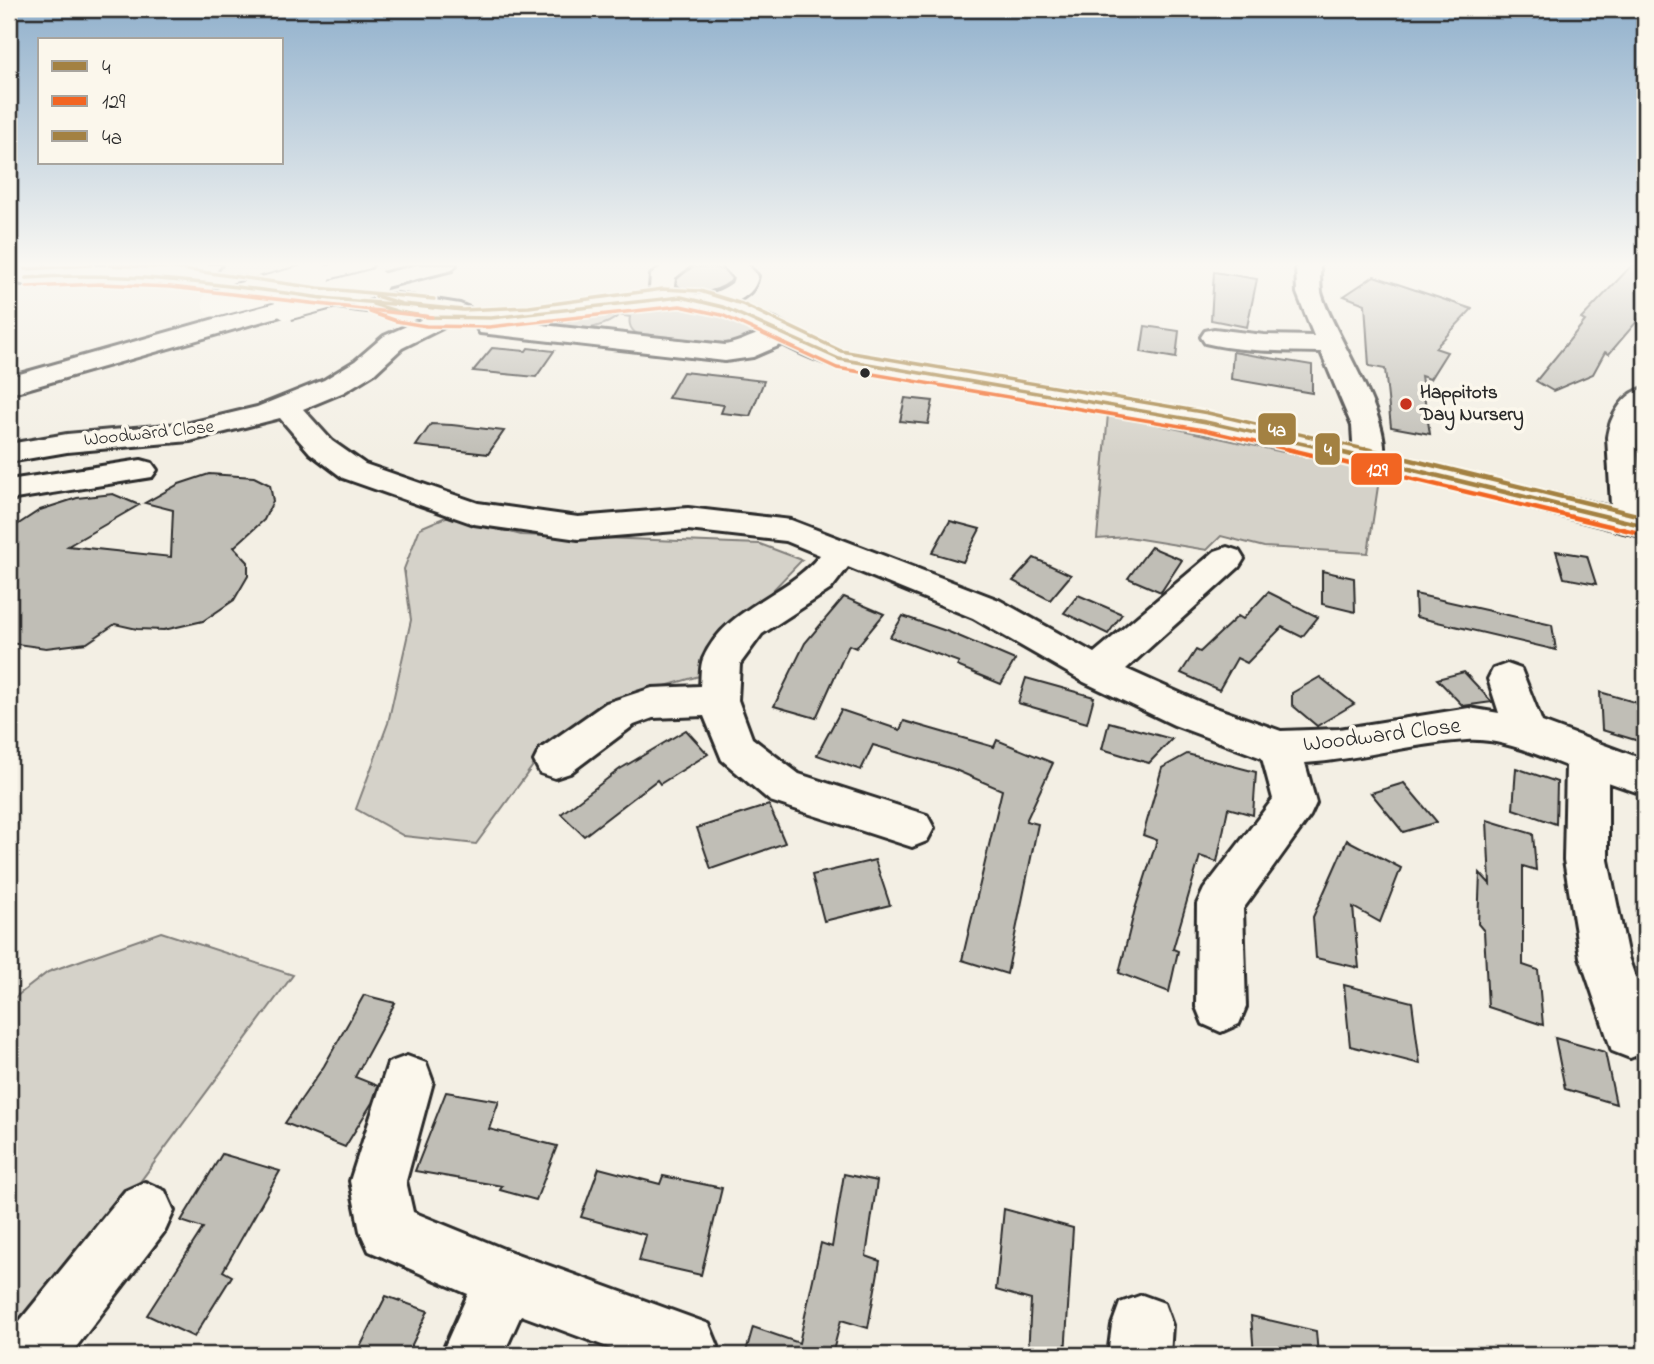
<svg xmlns="http://www.w3.org/2000/svg" width="1654" height="1364" font-family="'Indie Flower',sans-serif">
<rect width="100%" height="100%" fill="#f3efe4"/>
<filter id="ink" filterUnits="userSpaceOnUse"><feTurbulence type="fractalNoise" baseFrequency=".0143" numOctaves="2"/><feDisplacementMap in="SourceGraphic" scale="14" xChannelSelector="R" yChannelSelector="G"/><feConvolveMatrix kernelMatrix="1 2 1 2 8 2 1 2 1" color-interpolation-filters="sRGB"/></filter>
<g filter="url(#ink)">
<g fill="#d5d2c9" stroke="#807e7a" stroke-width="2">
<path d="M710,266L731,273L733,277C727,298 680,302 675,279L692,268Z"/>
<path d="M651,306L706,309L751,330L756,336L743,347L649,339C638,335 627,331 630,317L619,315C594,340 510,330 475,327L551,322Z"/>
<polygon points="1108,414 1380,473 1368,553 1264,547 1221,536 1207,550 1128,537 1097,539"/>
<polygon points="448,516 521,535 760,544 802,560 710,655 706,674 618,700 540,756 476,844 404,836 356,809 388,723 411,620 404,569 420,528"/>
<polygon points="161,932 293,975 12,1355 9,1355 9,1002 48,972"/>
</g>
<g fill="#c0beb6" stroke="#2b2b2b" stroke-width="2">
<polygon points="1632,265 1645,265 1645,312 1609,354 1605,352 1593,374 1553,391 1536,381 1585,321 1581,319"/>
<polygon points="1214,272 1257,279 1247,327 1211,320"/>
<polygon points="1374,276 1472,309 1435,348 1447,352 1430,379 1421,376 1430,434 1391,427 1385,369 1369,366 1365,304 1344,296"/>
<polygon points="1145,326 1179,331 1176,358 1141,352"/>
<polygon points="492,348 526,351 528,348 554,351 536,377 473,371"/>
<polygon points="1233,352 1312,365 1312,393 1231,379"/>
<polygon points="683,372 738,378 764,381 750,416 721,413 724,405 668,398"/>
<polygon points="905,398 933,401 928,424 900,421"/>
<polygon points="431,424 452,425 504,431 488,454 416,446"/>
<polygon points="209,474 254,477 270,485 273,501 264,520 234,547 248,562 248,576 234,600 203,621 164,630 137,629 115,624 87,643 46,648 9,643 9,532 17,525 40,510 77,498 113,494 139,505 68,546 171,557 173,510 145,503 179,484"/>
<polygon points="950,521 980,529 963,562 932,553"/>
<polygon points="1151,547 1182,560 1161,592 1128,578"/>
<polygon points="1556,551 1587,556 1596,584 1564,578"/>
<polygon points="1034,558 1071,575 1050,600 1013,581"/>
<polygon points="1322,571 1354,578 1355,612 1322,604"/>
<polygon points="1268,592 1318,617 1302,637 1282,627 1247,663 1237,658 1219,690 1181,673 1196,650 1200,652 1238,616 1243,619"/>
<polygon points="1415,594 1552,625 1556,650 1416,617"/>
<polygon points="1078,595 1122,614 1108,634 1064,613"/>
<polygon points="844,597 884,614 856,648 849,645 816,718 774,706 805,643"/>
<polygon points="903,616 949,632 1015,660 1001,684 957,666 959,662 890,637"/>
<polygon points="1464,672 1492,702 1463,706 1437,679"/>
<polygon points="1320,677 1354,704 1317,726 1292,705 1292,693"/>
<polygon points="1026,678 1094,697 1087,723 1018,703"/>
<polygon points="1600,692 1638,703 1642,742 1602,730"/>
<polygon points="841,710 900,730 904,721 994,747 997,740 1053,763 1026,821 1038,824 1007,974 962,960 1002,790 953,769 873,745 861,770 817,755"/>
<polygon points="1109,722 1172,739 1149,763 1102,749"/>
<polygon points="686,730 708,754 660,784 657,780 584,836 561,814 620,769"/>
<polygon points="1187,754 1256,772 1253,815 1228,808 1217,862 1200,856 1173,949 1178,951 1169,992 1119,973 1135,909 1157,840 1143,835 1162,768"/>
<polygon points="1516,768 1557,782 1556,824 1513,809"/>
<polygon points="1404,783 1437,822 1403,832 1371,793"/>
<polygon points="769,805 785,843 711,869 697,828"/>
<polygon points="1487,820 1533,834 1536,870 1523,866 1523,965 1538,970 1543,1025 1488,1007 1484,931 1478,924 1480,873 1490,884"/>
<polygon points="1347,840 1401,868 1380,922 1353,907 1359,968 1316,958 1313,917"/>
<polygon points="875,860 890,905 824,921 812,875"/>
<polygon points="1344,985 1412,1002 1420,1064 1350,1046"/>
<polygon points="364,995 395,1003 355,1077 378,1086 372,1103 345,1147 285,1123 324,1066"/>
<polygon points="1555,1038 1605,1052 1616,1104 1565,1089"/>
<polygon points="446,1092 499,1101 489,1129 557,1146 536,1200 500,1190 502,1186 415,1171"/>
<polygon points="222,1154 280,1171 223,1271 232,1276 194,1337 147,1315 203,1228 181,1221"/>
<polygon points="599,1168 660,1184 663,1176 722,1188 701,1275 639,1261 646,1235 581,1217"/>
<polygon points="844,1174 877,1181 866,1256 880,1261 868,1328 841,1320 832,1355 745,1355 753,1327 799,1343 821,1243 832,1247"/>
<polygon points="1004,1209 1073,1228 1065,1355 1028,1355 1031,1300 996,1290"/>
<polygon points="386,1296 428,1311 407,1355 356,1355"/>
<polygon points="1251,1316 1316,1331 1318,1355 1254,1355"/>
</g>
<g fill="none" stroke-linecap="round" stroke-linejoin="round">
<g stroke="#2b2b2b" stroke-width="6">
<g id="minor">
<path d="M17,265H44C36,277 21,285 9,277V271Z"/>
<path d="M195,265H221C212,278 197,289 181,285L178,280Z"/>
<path d="M1296,265H1320C1320,274 1320,284 1321,292C1330,330 1402,431 1380,464L1369,466L1358,464L1354,457L1352,426L1321,352C1282,351 1243,352 1205,343L1201,337L1205,331L1214,329L1264,335L1314,336L1297,293Z"/>
<path d="M443,310L452,313L456,318L452,323L402,348L375,373L344,392L303,409L332,441L365,464L478,503L578,517L688,508L791,520L999,600L1094,653L1215,551L1227,547L1239,551L1244,559L1239,567L1126,669L1202,703L1281,731L1339,729L1469,708L1499,713L1488,679L1493,669L1507,664L1521,669L1542,722L1645,760V795L1608,782V860L1628,957L1645,1005V1052L1630,1058L1612,1051L1580,957L1564,860L1566,766C1536,754 1500,738 1467,740C1412,743 1359,760 1305,763L1316,803L1310,816L1243,909L1246,1007L1239,1024L1221,1032L1203,1024L1196,1007L1197,904L1204,889L1273,799L1262,758L1174,725L1084,682L973,618L848,567L831,589L762,634L740,664L738,700L752,738L799,774L927,815L934,828L927,841L912,847L770,801L722,760L704,716L653,718L634,725L570,773L555,778L540,773L534,761L540,749L606,703L652,688L700,686C701,677 700,667 703,659C725,607 787,596 820,555L786,541L688,530L578,539L474,524L343,478L310,453L280,418L190,441L67,452L9,462V444L67,434L190,423L257,407L324,380L355,361L384,336Z"/>
<path d="M489,319L725,345C747,342 768,324 790,329L794,335L790,341L753,357L725,361L480,333L476,327L480,321Z"/>
<path d="M1645,388V412L1638,428L1637,448L1644,522L1640,530L1628,533L1616,530L1612,522L1607,437C1610,416 1624,392 1645,388Z"/>
<polygon points="141,460 152,463 157,470 152,477 9,500 9,480"/>
<polygon points="407,1056 426,1063 433,1082 406,1181 413,1212 506,1250 709,1324 718,1346 714,1355 629,1355 521,1315 503,1355 441,1355 468,1294 369,1251 360,1231 350,1181 388,1063"/>
<polygon points="145,1182 165,1191 174,1211 165,1231 70,1355 9,1355 10,1333 125,1191"/>
<polygon points="1142,1295 1164,1303 1172,1325 1170,1355 1108,1355 1112,1325 1120,1303"/>
</g>
</g>
<g stroke="#2b2b2b" stroke-width="6">
<path id="major" d="M663,265H691L675,278L674,286C692,299 715,296 732,283L734,278L722,265H748L758,276C755,291 747,296 734,303L776,319L821,344L844,352L1206,413L1645,515V537L1395,474L1206,430L839,367C792,355 754,324 708,310C659,296 580,320 528,324C500,326 471,325 443,326L434,323L430,318L432,315L397,310L373,312C257,296 144,274 26,285L17,283L14,278L17,273C41,267 67,267 92,266C186,265 280,284 373,296L397,294L460,304L474,310L528,308L653,293L650,288L651,275Z"/>
</g>
<g stroke="#2b2b2b" stroke-width="6">
<g id="highway">
<polygon points="333,265 372,265 368,270 317,283 308,281 305,276 308,271"/>
<polygon points="417,265 456,265 452,270 374,290 365,288 362,283 365,278"/>
<polygon points="275,302 284,305 288,310 284,315 9,394 9,377"/>
</g>
</g>
<use href="#minor" fill="#fbf7ec" fill-rule="evenodd"/>
<use href="#major" fill="#fbf7ec" fill-rule="evenodd"/>
<use href="#highway" fill="#fbf7ec" fill-rule="evenodd"/>
<g stroke="#2b2b2b" stroke-width="31" stroke-linecap="butt">
<g id="highway-bridge">
<polyline points="216,303 317,276"/>
<polyline points="288,306 374,283"/>
</g>
</g>
<use href="#highway-bridge" stroke="#fbf7ec" stroke-width="27"/>
<g stroke="#fbf7ec" stroke-width="7">
<g id="bus-1-far1">
<path d="M26,278C124,271 218,284 315,297C354,302 394,303 433,308"/>
<polyline points="373,304 399,312 428,317 491,318 681,297 723,307 839,359 1206,422 1335,451"/>
</g>
</g>
<g stroke="#fbf7ec" stroke-width="9">
<polyline id="bus-1" points="1327,449 1645,526"/>
</g>
<g stroke="#fbf7ec" stroke-width="7">
<g id="bus-2-far1">
<polyline points="27,287 100,284 171,287 432,317"/>
<polyline points="370,312 396,321 426,326 489,327 680,306 722,315 837,368 1204,430 1295,451"/>
</g>
</g>
<g stroke="#fbf7ec" stroke-width="9">
<polyline id="bus-2" points="1287,449 1643,534"/>
</g>
<g stroke="#fbf7ec" stroke-width="7">
<g id="bus-3-far1">
<polyline points="109,265 173,268 318,288 434,299"/>
<polyline points="25,269 91,265"/>
<polyline points="376,296 402,304 463,310 529,307 663,289 700,291 742,304 841,351 1208,413 1373,451"/>
</g>
</g>
<g stroke="#fbf7ec" stroke-width="9">
<polyline id="bus-3" points="1366,449 1645,517"/>
</g>
<use href="#bus-1-far1" stroke="#a38142" stroke-width="3.5"/>
<use href="#bus-1" stroke="#a38142" stroke-width="4.5"/>
<use href="#bus-2-far1" stroke="#f26522" stroke-width="3.5"/>
<use href="#bus-2" stroke="#f26522" stroke-width="4.5"/>
<use href="#bus-3-far1" stroke="#a38142" stroke-width="3.5"/>
<use href="#bus-3" stroke="#a38142" stroke-width="4.5"/>
</g>
</g>
<linearGradient id="sky" x2="0" y2="1"><stop stop-color="#90b0cc"/><stop offset="0.58" stop-color="#faf8f3"/><stop offset="1" stop-color="#faf8f3" stop-opacity="0"/></linearGradient>
<rect width="1654" height="456" fill="url(#sky)"/>
<circle fill="#2b2b2b" stroke="#fbf7ec" stroke-width="2.5" cx="865" cy="373" r="6"/>
<circle fill="#c8321e" stroke="#fbf7ec" stroke-width="2.5" cx="1406" cy="404" r="7"/>
<g text-anchor="middle" dominant-baseline="central" stroke-width="7" stroke-linejoin="round" paint-order="stroke">
<g font-size="19" font-weight="bold" fill="#2b2b2b" stroke="#fbf7ec" text-anchor="start">
<text x="1420" y="393">Happitots<tspan x="1420" dy="22">Day Nursery</tspan></text>
</g>
<g font-size="19" fill="#2b2b2b" stroke="#fbf7ec">
<text transform="translate(149 434) rotate(-6)">Woodward Close</text>
</g>
<g font-size="23" fill="#2b2b2b" stroke="#fbf7ec">
<text transform="translate(1382 736) rotate(-7)">Woodward Close</text>
</g>
</g>
<g stroke="#fbf7ec" stroke-width="2.5">
<rect x="1257" y="412" width="40" height="34" rx="7" fill="#a38142"/>
<rect x="1314" y="432" width="27" height="34" rx="7" fill="#a38142"/>
<rect x="1350" y="452" width="53" height="34" rx="7" fill="#f26522"/>
</g>
<g font-size="19" text-anchor="middle" font-weight="bold" fill="#fff">
<text x="1277" y="436">4a</text>
<text x="1328" y="456">4</text>
<text x="1377" y="476">129</text>
</g>
<rect width="1654" height="1364" fill="none" stroke="#fbf7ec" stroke-width="35"/>
<rect x="18" y="18" width="1619" height="1329" fill="none" stroke="#2b2b2b" stroke-width="2.5" filter="url(#ink)"/>
<rect x="38" y="38" width="245" height="126" fill="#fbf7ec" stroke="#a8a59f" stroke-width="2"/>
<rect x="52" y="61" width="35" height="10" fill="#a38142" stroke="#a8a59f" stroke-width="2"/>
<text x="102" y="74" font-size="21" fill="#2b2b2b">4</text>
<rect x="52" y="96" width="35" height="10" fill="#f26522" stroke="#a8a59f" stroke-width="2"/>
<text x="102" y="108" font-size="21" fill="#2b2b2b">129</text>
<rect x="52" y="131" width="35" height="10" fill="#a38142" stroke="#a8a59f" stroke-width="2"/>
<text x="102" y="144" font-size="21" fill="#2b2b2b">4a</text>
</svg>
